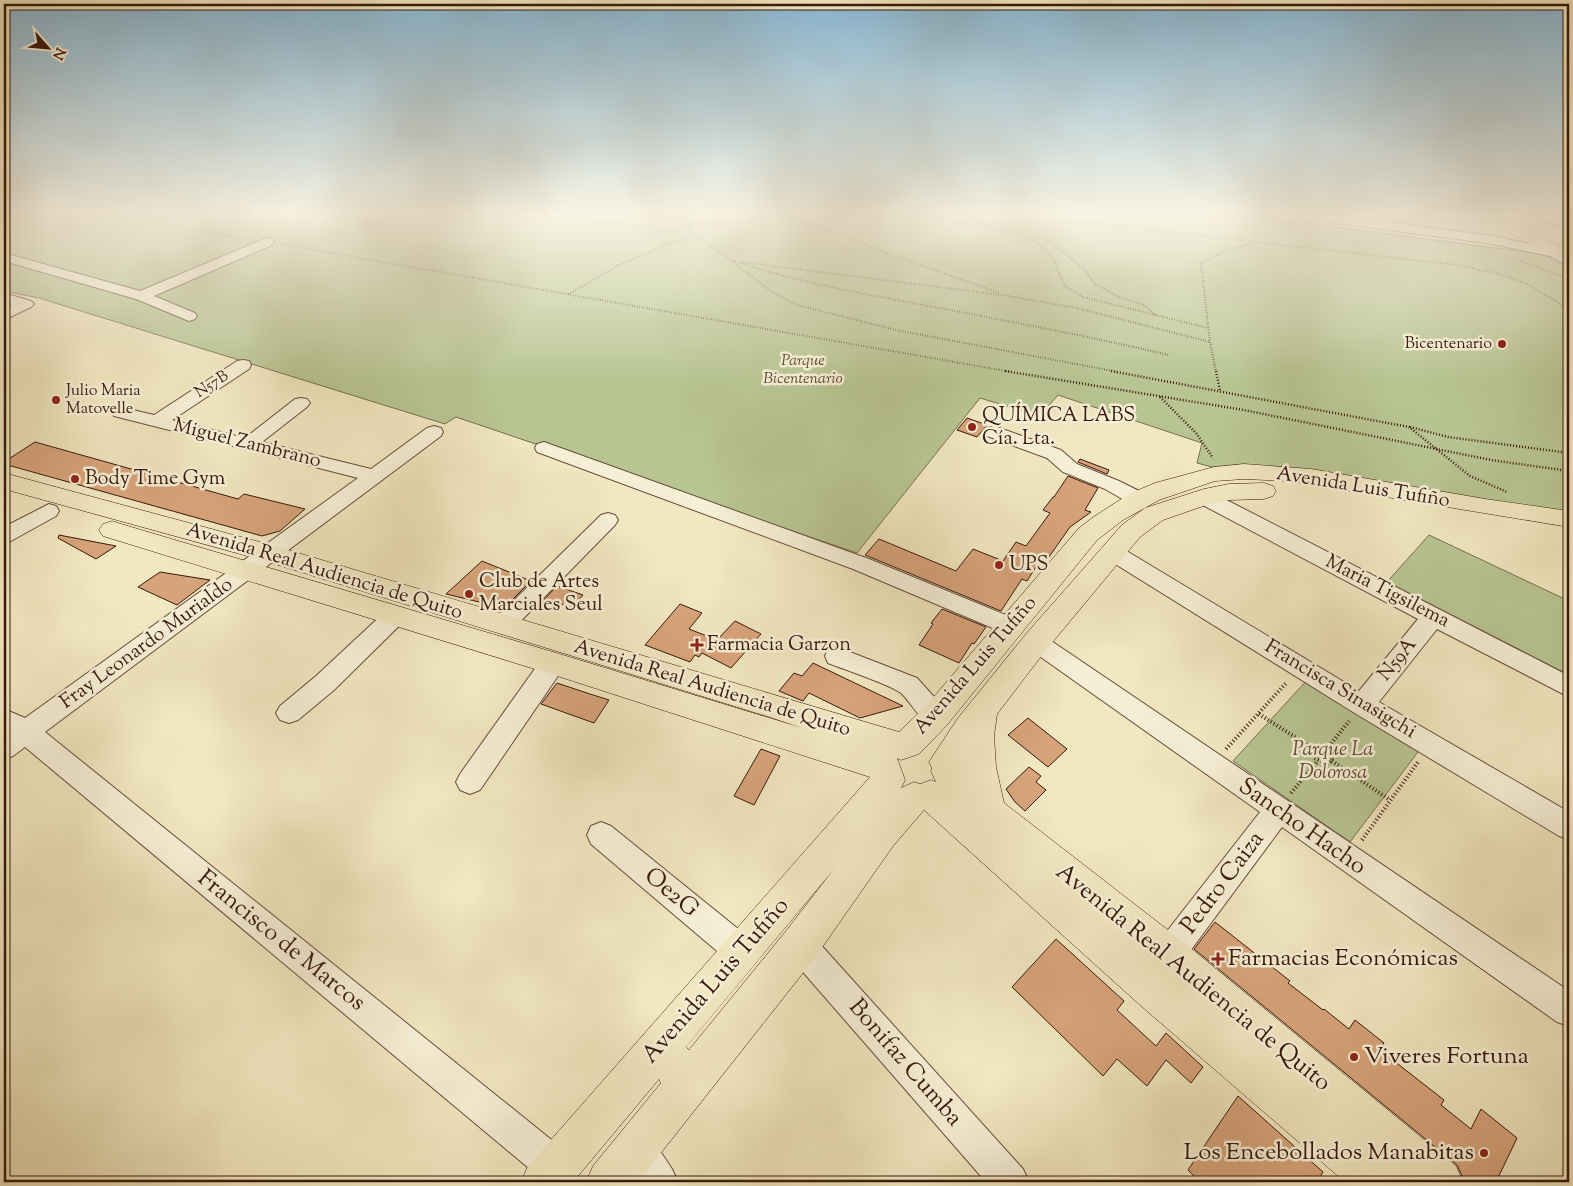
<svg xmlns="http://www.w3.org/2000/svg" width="1573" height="1186" font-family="'Sorts Mill Goudy',serif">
<rect width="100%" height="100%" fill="#f1e7c0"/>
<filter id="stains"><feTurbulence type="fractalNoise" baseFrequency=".004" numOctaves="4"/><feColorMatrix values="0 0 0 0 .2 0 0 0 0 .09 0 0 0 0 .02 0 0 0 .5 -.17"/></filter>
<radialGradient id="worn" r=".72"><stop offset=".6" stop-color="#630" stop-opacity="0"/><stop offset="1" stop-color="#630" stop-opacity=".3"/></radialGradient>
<g fill="#b8c593" stroke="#786e50">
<polygon points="4,215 1243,215 1542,254 1569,267 1569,513 1544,513 1281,467 1212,467 1197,463 1202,443 1058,395 1040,416 980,398 857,553 456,417 445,424 39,298 4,291"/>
<polygon points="1429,535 1569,601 1569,675 1387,582"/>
<polygon points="1308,679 1421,748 1350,842 1233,761"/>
</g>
<g fill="#d7a37a" stroke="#38180c">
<polygon points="967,418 987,425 977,437 957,430"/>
<polygon points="35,442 238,499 244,494 305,509 280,531 262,536 4,464 4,462"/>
<polygon points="1080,459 1109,470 1107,474 1078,462"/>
<polygon points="1068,476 1098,488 1085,510 1091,512 1070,527 1044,564 1039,562 1027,581 1022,579 1001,611 865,555 879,539 956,571 973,549 1003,561 1016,542 1026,546 1050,513 1043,510 1053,497 1054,497"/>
<polygon points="59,535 116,546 96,559 58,538"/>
<polygon points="482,561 531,581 504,608 446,594"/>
<polygon points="160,572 210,580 177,605 138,587"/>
<polygon points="557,586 583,595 572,608 559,603 553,610 539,605"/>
<polygon points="680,604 702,613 689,629 717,640 735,621 761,634 731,668 702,653 699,657 695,655 690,662 645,645"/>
<polygon points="942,609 986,627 974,644 972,643 959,663 919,645 933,624 931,623"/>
<polygon points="813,663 903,706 860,718 809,693 803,701 779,691 794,673 802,676"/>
<polygon points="557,683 590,694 609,700 594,723 541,704"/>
<polygon points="1028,718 1067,749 1048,767 1008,735"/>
<polygon points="761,749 780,756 754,805 734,796"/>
<polygon points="1029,767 1041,776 1036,782 1046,790 1025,811 1015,802 1006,789"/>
<polygon points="1215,922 1290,981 1288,983 1323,1010 1324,1009 1349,1029 1355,1020 1384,1043 1380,1050 1444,1100 1441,1105 1471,1129 1481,1109 1517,1138 1496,1182 1468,1182 1463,1178 1457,1165 1194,949"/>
<polygon points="1056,939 1124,1001 1117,1010 1156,1046 1166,1033 1203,1067 1191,1083 1166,1060 1147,1086 1117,1059 1103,1076 1012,987"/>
<polygon points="1238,1096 1323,1172 1317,1182 1200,1182 1188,1170"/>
</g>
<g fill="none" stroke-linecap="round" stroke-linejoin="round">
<g stroke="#664c39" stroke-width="2">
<g id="minor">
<polygon points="1298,215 1332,215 1487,235 1569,252 1569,260 1487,243 1305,219"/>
<polygon points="1519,215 1548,215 1569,218 1569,226 1526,219"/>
<polygon points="267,238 272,239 274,242 272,245 154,296 195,313 197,316 195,319 189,321 136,299 4,261 4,253 140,291"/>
<polygon points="4,293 31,301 34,304 31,307 4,320 4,309 12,305 4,303"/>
<path d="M243,360L249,361L251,365L249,369L172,420L245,438L295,399L301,398L307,399L310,403L307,407L262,442L371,469L427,428L434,426L441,428L443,432L441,436L45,732L569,1154L574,1167L569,1180C561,1183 551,1183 543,1180L25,747L13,756L4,759V709L25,718L358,478L114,416L111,412L114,408L120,407L154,415L237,361Z"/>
<polygon points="994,426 1061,450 1077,464 1119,481 1145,494 1148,499 1145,504 1138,505 1131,504 1105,489 1063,472 1047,458 987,436 985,432 987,428"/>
<polygon points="544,442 869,559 1018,620 1022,626 1018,632 1010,635 1002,632 853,569 537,452 535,448 537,444"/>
<polygon points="1204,491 1211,492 1569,676 1569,697 1437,629 1379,702 1569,812 1569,840 1559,836 1353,712 1104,557 1101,552 1104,547 1112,545 1120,547 1359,691 1418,619 1197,502 1194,497 1197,492"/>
<polygon points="49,504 56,506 59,511 56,516 11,541 4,543 4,527"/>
<polygon points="608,513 615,515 618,520 615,525 511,631 503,634 495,631 491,625 495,619 601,515"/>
<polygon points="396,607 404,609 408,615 404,621 334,690 298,720 289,723 280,720 276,713 280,706 316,676 388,609"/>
<polygon points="1036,633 1044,636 1569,991 1569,1026 1557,1022 1282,827 1179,966 1168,971 1157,966 1152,955 1157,944 1260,812 1028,648 1024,642 1028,636"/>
<path d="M837,647L917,678L945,709L949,716L945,723C923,731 915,706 901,693C891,685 843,669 828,663L825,656L828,649Z"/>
<polygon points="553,654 562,656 565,663 562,670 480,790 470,794 460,790 456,782 460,774 544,656"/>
<polygon points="601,822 611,826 753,941 758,952 753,963 742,968 731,963 591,844 587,835 591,826"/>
<polygon points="800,929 811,934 1023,1169 1029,1182 986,1182 789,956 784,945 789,934"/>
<polygon points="636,1129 649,1134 672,1169 678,1182 638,1182 623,1160 618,1147 623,1134"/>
</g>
</g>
<g stroke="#38180c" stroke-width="1">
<g id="major">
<polygon points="1482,215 1501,215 1569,252 1569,264 1563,263 1484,218"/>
<path d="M1244,464L1311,469L1485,499L1569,511V527L1289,481L1244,479L1215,481L1159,500L1123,520L1097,540L947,725L919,754L901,760L897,758L905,780L901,788L914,782L920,784L931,780L936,782L931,771L932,768L929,762L958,718L1026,634L1122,525L1145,508L1204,489L1229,484L1264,483L1273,486L1276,491L1273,496L1264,499L1229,500L1209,504L1163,520L1140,537L1046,650L997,714L994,736L996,767L1004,803L1182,941L1456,1166L1463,1182H1405L1400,1178L1402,1182H1345L1140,1005L924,810L893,846L814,959L638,1182H586L593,1166L661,1083L659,1079L573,1182H521L528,1166L870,777L551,674L103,536L99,530L103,524L112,521L121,524L553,652L802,728L773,718L262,560L4,489V473L278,547L899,732L925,707L1079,528L1092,518L1129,494L1155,483L1214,467ZM834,869L786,931L689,1050L686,1047Z"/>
</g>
</g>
<g stroke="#38180c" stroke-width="2" stroke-dasharray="0.5 2" stroke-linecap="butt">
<polyline points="100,215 242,238"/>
<polyline points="164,215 186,217 199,215"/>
<polyline points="550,215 671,231 694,224 705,215"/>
<polyline points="769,215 842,234 883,252 1000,293"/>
<polyline points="908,215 964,223"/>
<polyline points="1043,215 1073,221 1458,265 1500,274 1527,284 1569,309"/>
<polyline points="1198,215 1299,227"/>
<polyline points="1285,215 1288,225"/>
<polyline points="963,223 1011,232 1035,241 1052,256 1065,286 1083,297 1208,328"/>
<polyline points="694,224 729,224 762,215"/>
<polyline points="978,224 1021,229 1051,242 1084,269 1095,284 1119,297 1144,305 1156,315"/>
<polyline points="683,227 732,261 769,290 797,305 896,330 1118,372"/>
<polyline points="280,244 1012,372"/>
<polyline points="733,261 1008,296 1077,308 1210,342"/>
<polyline points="1520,261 1569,279"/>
<path d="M740,263C809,285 880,297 950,310C1023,324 1096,338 1169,355"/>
<polyline points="569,294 619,265 693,234"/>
<polyline points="1216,372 1210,342 1201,263 1228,250 1254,243"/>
</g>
<g stroke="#38180c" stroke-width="2.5" stroke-dasharray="1 2" stroke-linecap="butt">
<polyline points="1005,371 1244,410 1491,460 1569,471"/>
<polyline points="1111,371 1409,427 1470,476 1507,492"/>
<polyline points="1216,371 1220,391"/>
<polyline points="1160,397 1196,433 1213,458"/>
<polyline points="1410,427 1448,437 1569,453"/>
</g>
<g stroke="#38180c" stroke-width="4" stroke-dasharray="1 2.5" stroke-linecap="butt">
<polyline points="1259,714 1312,748"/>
<path d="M1314,746C1324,746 1333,750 1332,761L1326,764L1314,758L1311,751Z"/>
<polyline points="1226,749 1287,682"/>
<polyline points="1327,749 1349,721"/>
<polyline points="1332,761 1390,800"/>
<polyline points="1291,793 1318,761"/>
<polyline points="1362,840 1418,762"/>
</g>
<use href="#minor" fill="#f6efd6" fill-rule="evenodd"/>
<use href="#major" fill="#f1e7c0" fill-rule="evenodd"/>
</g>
<linearGradient id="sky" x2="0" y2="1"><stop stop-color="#89b8d4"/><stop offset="0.56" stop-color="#f9f4e3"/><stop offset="1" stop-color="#f9f4e3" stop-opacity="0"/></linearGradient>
<rect width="1573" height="381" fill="url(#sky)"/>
<g fill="#8f2418" stroke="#f6efd6" stroke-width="2">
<circle cx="1502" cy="344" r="5"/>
<circle cx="56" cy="400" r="5"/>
<circle cx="972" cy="427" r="5"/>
<circle cx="75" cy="479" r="5"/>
<circle cx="999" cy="565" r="5"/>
<circle cx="469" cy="594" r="5"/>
<path d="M694.5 637.5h5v5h5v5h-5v5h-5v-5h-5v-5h5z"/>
<path d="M1215.5 951.5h5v5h5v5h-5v5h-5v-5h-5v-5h5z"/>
<circle cx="1354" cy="1057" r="5"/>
<circle cx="1484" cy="1153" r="5"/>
</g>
<g text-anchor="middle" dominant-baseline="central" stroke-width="5" stroke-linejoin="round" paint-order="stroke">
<g font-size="16" fill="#38180c" stroke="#f6efd6" text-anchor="end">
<text x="1492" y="344">Bicentenario</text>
<text x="66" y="391" text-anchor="start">Julio Maria<tspan x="66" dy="18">Matovelle</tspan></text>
</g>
<g font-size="16" font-style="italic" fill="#5e4c34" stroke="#f6efd6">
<text x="803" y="361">Parque<tspan x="803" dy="18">Bicentenario</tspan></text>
</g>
<g font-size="16" fill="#38180c" stroke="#f6efd6">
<text transform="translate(212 385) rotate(-33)">N57B</text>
</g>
<g font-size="20" fill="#38180c" stroke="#f6efd6" text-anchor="start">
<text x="982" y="416">QUÍMICA LABS<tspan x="982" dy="23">Cía. Lta.</tspan></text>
<text x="85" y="479">Body Time Gym</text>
<text x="1009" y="565">UPS</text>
<text x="479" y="582">Club de Artes<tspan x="479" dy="23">Marciales Seul</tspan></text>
<text x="707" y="645">Farmacia Garzon</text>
</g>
<g font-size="20" fill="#38180c" stroke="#f6efd6">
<text transform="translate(247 444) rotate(14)">Miguel Zambrano</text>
<text transform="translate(1363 488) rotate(9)">Avenida Luis Tufiño</text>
<text transform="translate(324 572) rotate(17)">Avenida Real Audiencia de Quito</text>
<text transform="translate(1387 592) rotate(27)">Maria Tigsilema</text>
<text transform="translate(147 644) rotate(-36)">Fray Leonardo Murialdo</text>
<text transform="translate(1398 660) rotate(-51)">N59A</text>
<text transform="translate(976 666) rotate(-49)">Avenida Luis Tufiño</text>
<text transform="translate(712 689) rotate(17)">Avenida Real Audiencia de Quito</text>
<text transform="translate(1340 690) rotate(31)">Francisca Sinasigchi</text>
</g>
<g font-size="20" font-style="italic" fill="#5e4c34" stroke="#f6efd6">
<text x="1333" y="750">Parque La<tspan x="1333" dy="23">Dolorosa</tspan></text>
</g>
<g font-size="24" fill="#38180c" stroke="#f6efd6">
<text transform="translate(1302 827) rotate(35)">Sancho Hacho</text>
<text transform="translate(1223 883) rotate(-53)">Pedro Caiza</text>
<text transform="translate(671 893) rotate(40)">Oe2G</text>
<text transform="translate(281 941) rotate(39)">Francisco de Marcos</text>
<text transform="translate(1193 978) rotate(39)">Avenida Real Audiencia de Quito</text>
<text transform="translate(716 981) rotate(-49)">Avenida Luis Tufiño</text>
<text transform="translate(905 1063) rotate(49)">Bonifaz Cumba</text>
</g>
<g font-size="24" fill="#38180c" stroke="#f6efd6" text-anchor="start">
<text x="1228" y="959">Farmacias Económicas</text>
<text x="1364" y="1057">Viveres Fortuna</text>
<text x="1474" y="1153" text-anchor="end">Los Encebollados Manabitas</text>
</g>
</g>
<rect width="1573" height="1186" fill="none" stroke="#f1e7c0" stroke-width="20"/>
<rect x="5" y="5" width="1563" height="1176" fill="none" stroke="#38180c" stroke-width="2.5"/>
<rect x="10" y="10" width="1553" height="1166" fill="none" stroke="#38180c"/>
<g transform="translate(48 48) rotate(117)" stroke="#f6efd6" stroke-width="4" paint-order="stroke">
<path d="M0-4L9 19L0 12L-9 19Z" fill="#38180c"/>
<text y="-8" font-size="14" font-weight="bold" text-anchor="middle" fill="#38180c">N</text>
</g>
<rect width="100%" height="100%" filter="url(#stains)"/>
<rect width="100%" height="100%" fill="url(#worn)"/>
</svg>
